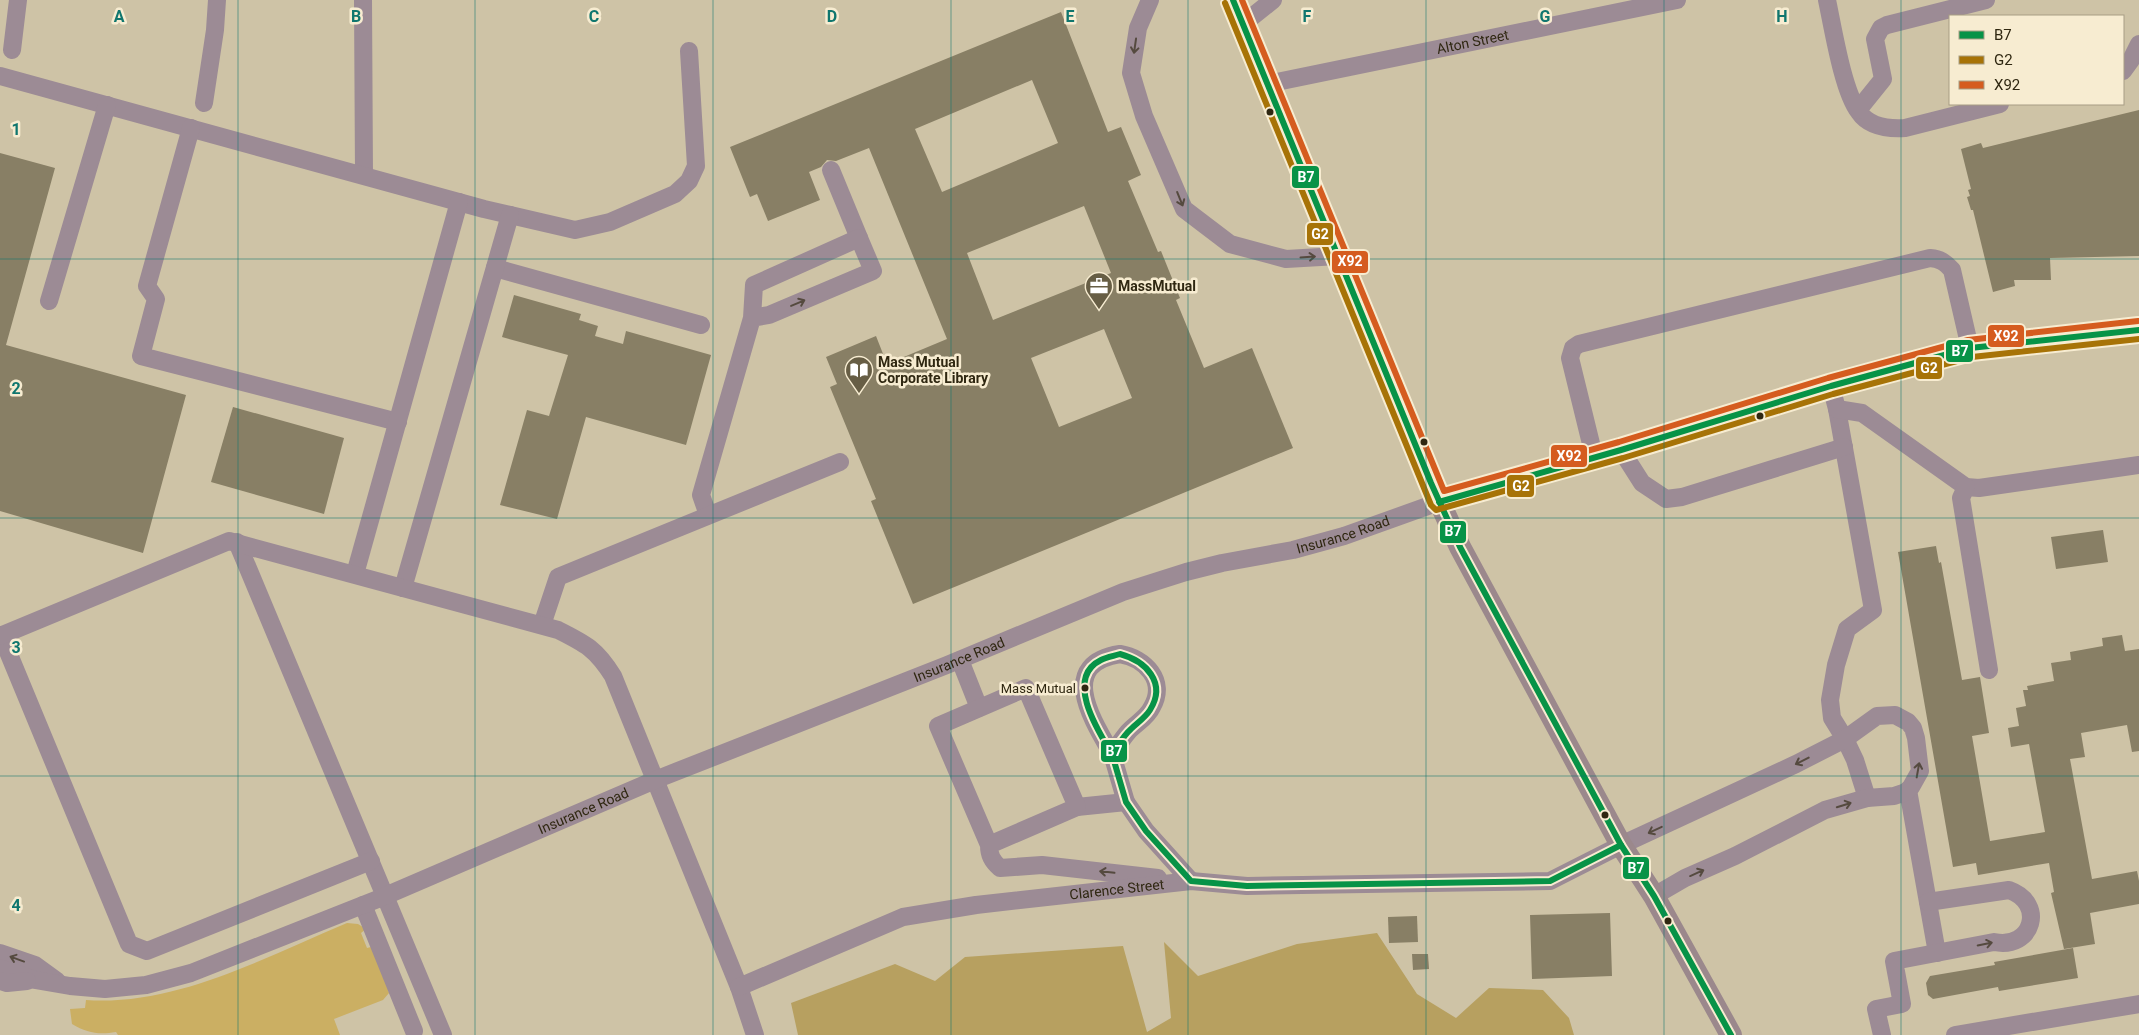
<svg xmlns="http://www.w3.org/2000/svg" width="2139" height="1035" font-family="Roboto,sans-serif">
<rect width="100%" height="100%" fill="#cec3a6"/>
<path fill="#cbaf63" d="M347,923L358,924L366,929L361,933L367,948L375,946L389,993L383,1000L334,1019L340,1035H118L116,1032C99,1035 87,1033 72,1024L70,1009L85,1008L86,1000C177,1006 265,957 347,923Z"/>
<polygon fill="#b7a060" points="1377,933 1417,994 1456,1018 1489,988 1543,990 1569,1018 1574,1035 798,1035 791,1003 895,964 935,981 965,957 1123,946 1147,1032 1171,1018 1164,942 1198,976 1297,944"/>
<g fill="#887f65" fill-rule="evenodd">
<path d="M1061,12L1108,132L1121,127L1141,175L1128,181L1158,252L1161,251L1180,298L1176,300L1204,368L1252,348L1293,448L913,604L871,501L876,499L830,387L837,384L826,357L876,336L887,364L947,339L869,148L836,161L827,160L821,167L809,172L820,200L768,221L757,194L750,197L730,147ZM1032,80L1058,143L942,192L915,129ZM1084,206L1111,273L993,320L967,253ZM1104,329L1132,398L1059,427L1031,358Z"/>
<polygon points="2139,110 2139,256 2050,258 2051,280 2014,280 2015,286 1993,292 1973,210 1971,210 1967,197 1970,196 1968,190 1971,189 1961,149 1981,143 1983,148"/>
<polygon points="0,153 55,168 6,345 186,395 143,553 0,511"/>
<polygon points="514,295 581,314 579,320 598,326 595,336 623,344 626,331 711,355 686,445 586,417 557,519 500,505 527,410 549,416 568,355 502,337"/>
<polygon points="233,407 344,438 324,514 211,482"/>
<polygon points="2103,530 2108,562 2056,569 2051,537"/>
<polygon points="1936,546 1939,563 1941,562 1962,680 1980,677 1989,733 1972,736 1990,841 2045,832 2029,744 2011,747 2008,728 2019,726 2016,708 2026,706 2023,690 2028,690 2027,686 2054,681 2051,663 2071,660 2070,652 2103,646 2102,638 2122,635 2125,651 2139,649 2139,751 2132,752 2127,725 2081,733 2085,757 2070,759 2092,879 2137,871 2139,881 2139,904 2090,913 2095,944 2064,949 2051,893 2054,892 2049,863 1978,875 1976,863 1953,867 1898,552"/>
<polygon points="1610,913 1612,976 1532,979 1530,915"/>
<polygon points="1417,916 1418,942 1389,943 1388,917"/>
<polygon points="2073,948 2078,978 1999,991 1998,987 1933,999 1928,995 1926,983 1930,976 1995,965 1994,962"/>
<polygon points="1412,954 1428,954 1429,969 1413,970"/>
</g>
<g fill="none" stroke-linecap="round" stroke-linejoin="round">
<g stroke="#9c8b95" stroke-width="18">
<polyline points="363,0 364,175"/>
<polyline points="1150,0 1138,28 1131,73 1144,116 1184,209 1230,244 1286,259 1338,256"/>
<path d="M1827,0C1833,28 1843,92 1859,112C1869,127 1888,129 1905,128L2000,104"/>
<polyline points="1243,24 1273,0"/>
<polyline points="12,50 18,0"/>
<polyline points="2123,71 2131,60 2139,44"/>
<polyline points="0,76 484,209 575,230 610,222 675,194 689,181 696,166 689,51"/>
<path id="s1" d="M1267,84L1677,0"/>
<polyline points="204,103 215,30 217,0"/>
<polyline points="1858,110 1883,79 1875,39 1881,28 1887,25 1986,0"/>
<polyline points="191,128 147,286 156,299 141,356 398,422"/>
<polyline points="831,170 859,238"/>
<polyline points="495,268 701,325"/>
<polyline points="49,301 107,105"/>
<polyline points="1831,386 1837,409 1873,610 1847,629 1836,665 1830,700 1832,718 1845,739 1855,760 1867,798"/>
<polyline points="1837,409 1862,413 1966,487 1979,488 2139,465"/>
<polyline points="1621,450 1642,483 1666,499 1682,497 1844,447"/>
<path d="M1594,456L1570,358L1573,348L1579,344L1930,258C1940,259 1945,262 1952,270L1970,348"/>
<polyline points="1966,487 1961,498 1989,670"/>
<polyline points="708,515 701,495 752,318 754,285 859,238 873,271 769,315 752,318"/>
<polyline points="237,542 443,1035"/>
<polyline points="355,574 459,202"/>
<polyline points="403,588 510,215"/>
<polyline points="542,625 558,577 840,462"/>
<polyline points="1,635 129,944 147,951 371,861"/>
<path d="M0,636L229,541L558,630C586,644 596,649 613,676L739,987L755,1035"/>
<path d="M1120,654C1145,658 1167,681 1152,707C1147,718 1136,723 1128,732C1122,739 1117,747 1112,754C1093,721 1056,664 1120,654Z"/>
<polyline points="960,660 979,708"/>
<polyline points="1112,754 1126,802 1146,831 1191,881"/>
<polyline points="1908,790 1937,953"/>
<polyline points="1077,807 1126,802"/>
<path d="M989,845L1077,807L1026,688L938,726L989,845C989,855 992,861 1000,868L1042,865L1158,878"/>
<polyline points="363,905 414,1031"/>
<polyline points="0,953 35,965 57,981"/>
<path id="s2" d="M0,968L35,980L70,986L105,989L146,985L191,973L378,899L655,780L947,665L1123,592L1186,572L1222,563L1293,550L1344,536L1439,502L1621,450L1831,386L1970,348L2139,330"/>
<polyline points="0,981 7,983 27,981"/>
<path id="s3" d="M739,987L903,917L976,905L1191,881L1247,886L1550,881L1621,845L1796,764L1845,739L1877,716L1895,715L1908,722L1913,728L1916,738L1920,771L1911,787L1906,792L1894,796L1867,798L1825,810L1735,856L1685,878L1654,896"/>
<path d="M1882,1035L1876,1009L1902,1004L1894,961L1994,942C2033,950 2046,903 2009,890L1928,902"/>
<polyline points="1955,1035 2139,1004"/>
</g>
<polyline stroke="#9b888c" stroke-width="22" points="1233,0 1431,483 1460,547 1621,845 1654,896 1731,1035"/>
<g stroke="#f7ecd1" stroke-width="10">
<g id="bus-1">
<polyline points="1233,0 1431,483 1460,547 1621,845 1654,896 1731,1035"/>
<polyline points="1439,502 1621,450 1831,386 1970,348 2139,330"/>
<path d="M1120,654C1146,661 1167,683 1150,710C1145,718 1137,723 1131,729C1123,736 1118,746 1112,754C1098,731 1064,678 1101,660C1107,657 1114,656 1120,654Z"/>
<polyline points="1112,754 1126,802 1146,831 1191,881 1247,886 1550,881 1621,845"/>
</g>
</g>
<g stroke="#f7ecd1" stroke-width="10">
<polyline id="bus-2" points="1225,3 1431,505 1436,510 1623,458 1833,394 1972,357 2139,339"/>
</g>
<g stroke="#f7ecd1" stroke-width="10">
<polyline id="bus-3" points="1242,0 1444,491 1619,442 1828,378 1968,340 2138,321"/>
</g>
<use href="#bus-1" stroke="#079347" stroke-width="6"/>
<use href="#bus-2" stroke="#a77307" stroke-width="6"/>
<use href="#bus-3" stroke="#d55c1f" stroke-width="6"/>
</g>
<defs><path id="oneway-shaft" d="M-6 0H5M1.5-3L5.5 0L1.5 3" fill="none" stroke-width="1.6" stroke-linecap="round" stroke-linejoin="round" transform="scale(1.25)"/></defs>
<g stroke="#554a3f">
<use href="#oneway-shaft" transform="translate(1135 46) rotate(98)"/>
<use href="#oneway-shaft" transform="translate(1180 199) rotate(68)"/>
<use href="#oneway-shaft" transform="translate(1308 257) rotate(-4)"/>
<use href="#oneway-shaft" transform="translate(798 303) rotate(-23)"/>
<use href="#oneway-shaft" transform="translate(1802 761) rotate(153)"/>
<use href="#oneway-shaft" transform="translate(1918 770) rotate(-80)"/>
<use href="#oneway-shaft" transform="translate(1844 805) rotate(-17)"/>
<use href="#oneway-shaft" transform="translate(1655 830) rotate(155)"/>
<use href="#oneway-shaft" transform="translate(1107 872) rotate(-174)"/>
<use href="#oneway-shaft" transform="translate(1697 873) rotate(-24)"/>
<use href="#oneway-shaft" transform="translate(1985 944) rotate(-11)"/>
<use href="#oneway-shaft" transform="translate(17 959) rotate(-160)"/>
</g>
<path fill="none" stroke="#0f766e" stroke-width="1" stroke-opacity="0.55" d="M238,0V1035M475,0V1035M713,0V1035M951,0V1035M1188,0V1035M1426,0V1035M1664,0V1035M1901,0V1035M0,259H2139M0,518H2139M0,776H2139"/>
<defs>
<g id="office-pin" transform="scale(1.4375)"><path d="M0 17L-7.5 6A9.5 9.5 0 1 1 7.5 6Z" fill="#675e45" stroke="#f7ecd1"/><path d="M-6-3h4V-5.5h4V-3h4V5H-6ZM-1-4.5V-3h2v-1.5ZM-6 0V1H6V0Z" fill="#fff"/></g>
<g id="library-pin" transform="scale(1.4375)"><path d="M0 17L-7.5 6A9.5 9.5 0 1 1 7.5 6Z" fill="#675e45" stroke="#f7ecd1"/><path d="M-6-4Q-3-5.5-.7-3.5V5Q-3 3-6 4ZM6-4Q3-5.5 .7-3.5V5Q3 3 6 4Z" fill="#fff"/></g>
</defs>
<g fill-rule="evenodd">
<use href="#office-pin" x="1099" y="286"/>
<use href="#library-pin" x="859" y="370"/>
</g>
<g fill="#2f2711" stroke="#f7ecd1" stroke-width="2">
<circle cx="1270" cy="112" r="4.5"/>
<circle cx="1760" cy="416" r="4.5"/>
<circle cx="1424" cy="442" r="4.5"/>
<circle cx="1085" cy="688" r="4.5"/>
<circle cx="1605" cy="815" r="4.5"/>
<circle cx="1668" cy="921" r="4.5"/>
</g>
<g text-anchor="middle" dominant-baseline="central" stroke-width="5" stroke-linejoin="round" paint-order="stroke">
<g font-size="13" fill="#2f2711" stroke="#f7ecd1" text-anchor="end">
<text x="1076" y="688">Mass Mutual</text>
</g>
<g font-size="14" fill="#2f2711" stroke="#f7ecd1">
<text stroke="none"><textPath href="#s1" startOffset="210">Alton Street</textPath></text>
<text stroke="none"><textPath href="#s2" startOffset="1430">Insurance Road</textPath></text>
<text stroke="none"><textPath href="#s2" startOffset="1025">Insurance Road</textPath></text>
<text stroke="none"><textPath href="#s2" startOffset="620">Insurance Road</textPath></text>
<text stroke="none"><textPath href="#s3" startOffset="394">Clarence Street</textPath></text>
</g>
<g font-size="14" font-weight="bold" fill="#2f2711" stroke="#f7ecd1" text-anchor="start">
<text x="1118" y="286">MassMutual</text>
<text x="878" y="362">Mass Mutual<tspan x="878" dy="16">Corporate Library</tspan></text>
</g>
</g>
<g font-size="16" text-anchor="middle" font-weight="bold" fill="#0f766e" stroke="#f7ecd1" stroke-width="5" stroke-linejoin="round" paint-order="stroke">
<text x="119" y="22">A</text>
<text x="356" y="22">B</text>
<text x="594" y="22">C</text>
<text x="832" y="22">D</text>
<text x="1070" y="22">E</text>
<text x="1307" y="22">F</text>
<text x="1545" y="22">G</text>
<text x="1782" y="22">H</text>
<text x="16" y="135">1</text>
<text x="16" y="394">2</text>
<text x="16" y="653">3</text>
<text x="16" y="911">4</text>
</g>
<g stroke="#f7ecd1" stroke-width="2">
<rect x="1291" y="165" width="29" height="24" rx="5" fill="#079347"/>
<rect x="1306" y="222" width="28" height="24" rx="5" fill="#a77307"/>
<rect x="1331" y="250" width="38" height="24" rx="5" fill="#d55c1f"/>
<rect x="1987" y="324" width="38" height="24" rx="5" fill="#d55c1f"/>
<rect x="1945" y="339" width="29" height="24" rx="5" fill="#079347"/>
<rect x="1915" y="356" width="28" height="24" rx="5" fill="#a77307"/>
<rect x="1550" y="444" width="38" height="24" rx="5" fill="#d55c1f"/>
<rect x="1506" y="474" width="29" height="24" rx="5" fill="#a77307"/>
<rect x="1439" y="520" width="28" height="24" rx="5" fill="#079347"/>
<rect x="1100" y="739" width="28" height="24" rx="5" fill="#079347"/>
<rect x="1622" y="856" width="28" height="24" rx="5" fill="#079347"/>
</g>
<g font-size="14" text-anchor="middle" font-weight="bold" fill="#fff">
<text x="1306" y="182">B7</text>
<text x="1320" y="239">G2</text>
<text x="1350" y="266">X92</text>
<text x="2006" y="341">X92</text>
<text x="1960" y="356">B7</text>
<text x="1929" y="373">G2</text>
<text x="1569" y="461">X92</text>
<text x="1521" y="491">G2</text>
<text x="1453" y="536">B7</text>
<text x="1114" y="756">B7</text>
<text x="1636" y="873">B7</text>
</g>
<rect x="1949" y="15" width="175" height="90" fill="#f7ecd1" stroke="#a79d84"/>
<rect x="1959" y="31" width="25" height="8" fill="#079347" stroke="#a79d84"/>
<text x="1994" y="40" font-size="15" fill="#2f2711">B7</text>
<rect x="1959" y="56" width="25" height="8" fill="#a77307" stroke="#a79d84"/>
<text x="1994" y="65" font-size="15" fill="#2f2711">G2</text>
<rect x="1959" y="81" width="25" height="8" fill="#d55c1f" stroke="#a79d84"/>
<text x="1994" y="90" font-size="15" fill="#2f2711">X92</text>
</svg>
